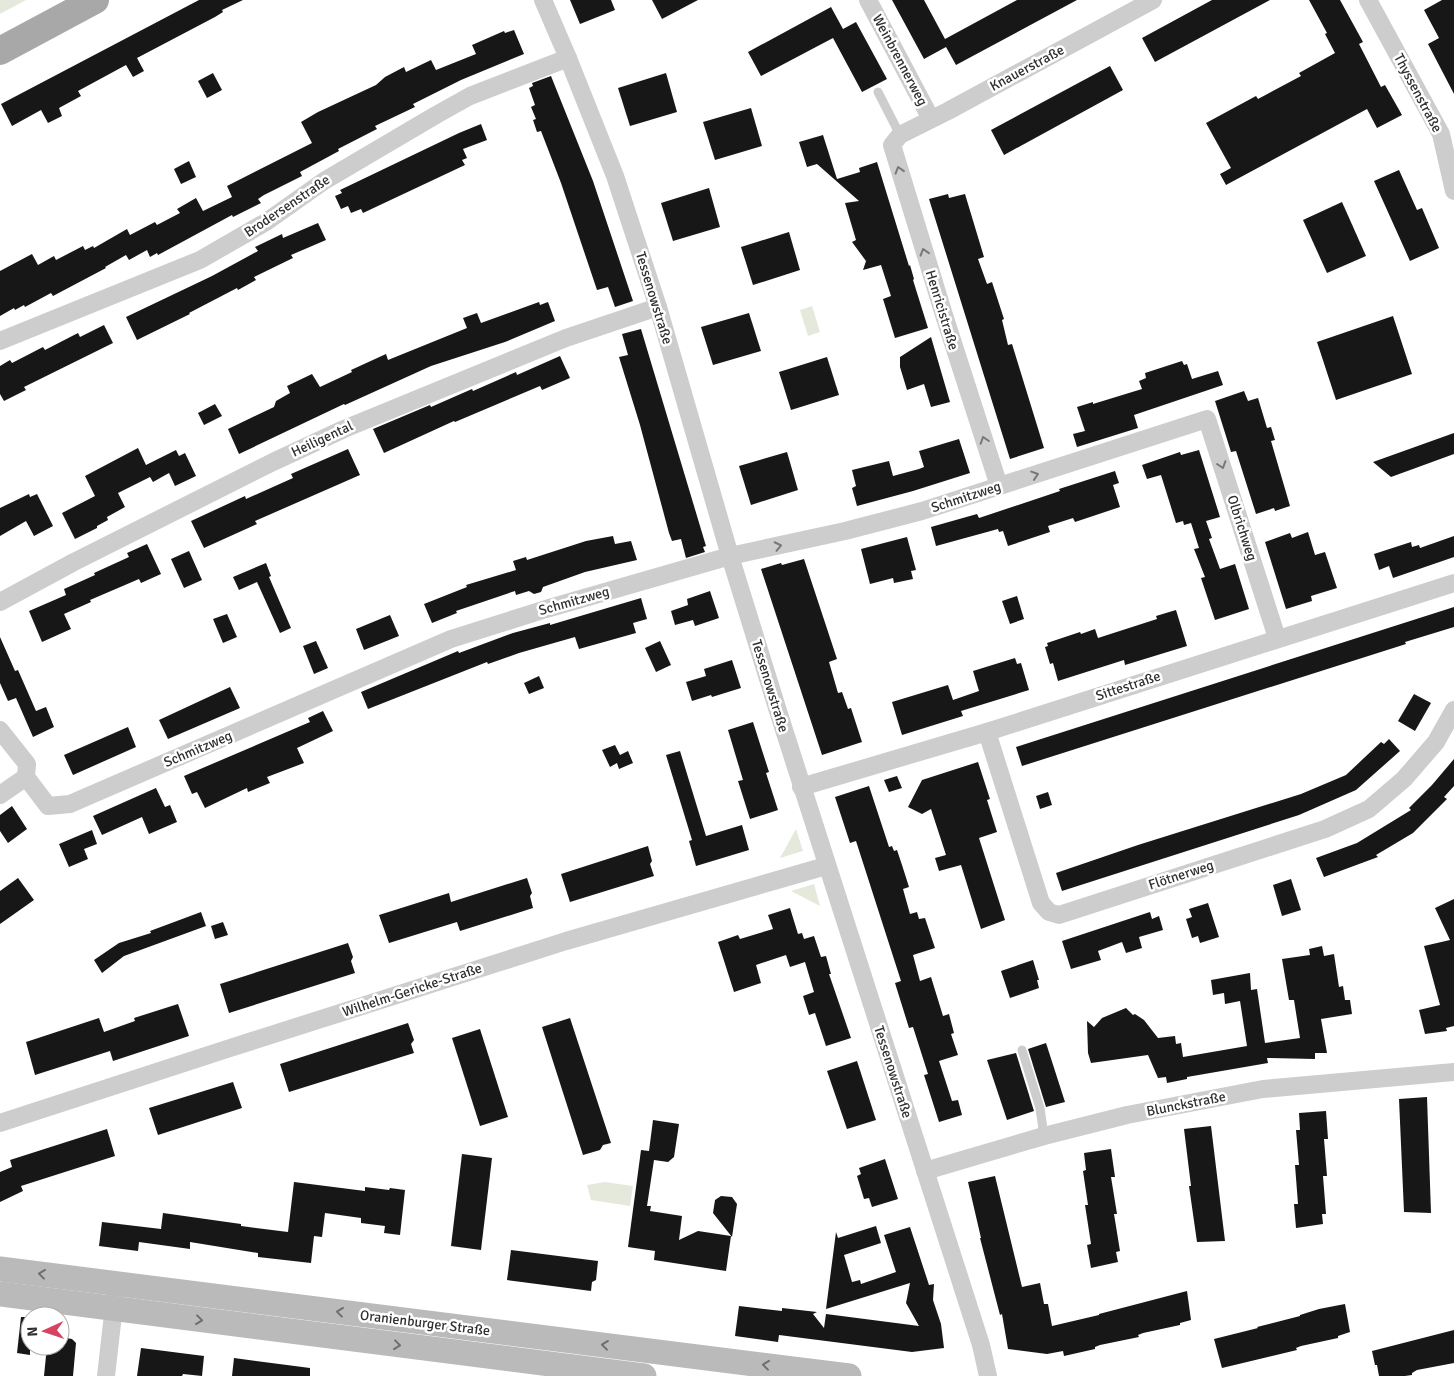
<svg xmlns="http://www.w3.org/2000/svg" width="1454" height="1376" font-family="Signika,sans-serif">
<rect width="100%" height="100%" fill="#fff"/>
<g fill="#e5e9dc">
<polygon points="0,0 26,0 0,14"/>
<polygon points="812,306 820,332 808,336 800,310"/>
<polygon points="796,829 803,851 780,858"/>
<polygon points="814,884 820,906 791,891"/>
<polygon points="605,1182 633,1186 630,1206 591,1200 587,1185"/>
</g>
<g fill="#171717">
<polygon points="199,0 243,0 222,10 223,12 215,17 137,58 144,71 133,77 126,65 78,91 81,96 59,108 62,116 48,123 41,110 12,126 1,104"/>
<polygon points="570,0 611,0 615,10 580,24"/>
<polygon points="652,0 698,0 662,19"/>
<polygon points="892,0 924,0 945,39 1017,0 1077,0 956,65 946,47 924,59"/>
<polygon points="1212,0 1270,0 1155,62 1142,38"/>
<polygon points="1309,0 1340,0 1363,42 1359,44 1381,87 1385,85 1402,115 1377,128 1367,109 1226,185 1220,174 1231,168 1206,123 1256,96 1258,99 1301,76 1299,73 1335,53 1325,34 1327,33"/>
<polygon points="1442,0 1454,0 1454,94 1428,44 1439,38 1424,10"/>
<polygon points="831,7 843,29 856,22 887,79 862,92 833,38 761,76 748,52"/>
<polygon points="514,30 524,54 461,80 413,104 415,107 375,126 377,129 338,149 339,151 300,172 302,176 264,195 258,199 261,203 233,217 232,215 158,255 157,253 150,257 147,250 129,260 126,255 105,267 106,268 53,296 51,293 25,307 24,305 15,310 14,308 0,316 0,271 32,254 38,265 54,256 56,260 83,246 85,250 93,246 94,248 127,229 130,235 155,222 157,225 180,213 177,209 196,198 203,211 232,197 227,186 312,143 301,122 318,112 376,85 385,77 404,67 406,72 431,60 436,70 476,54 472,45 504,31 505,33"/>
<polygon points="1110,66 1123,90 1004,155 991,130"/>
<polygon points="213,73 222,90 207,98 198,81"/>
<polygon points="666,73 677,112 630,126 618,88"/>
<polygon points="551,76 593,181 633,301 615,307 608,287 597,290 561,183 541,131 537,132 533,120 536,119 531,107 535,105 529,88 533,86 532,83"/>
<polygon points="751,108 762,146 715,160 703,122"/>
<polygon points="481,124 487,140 463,149 467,158 462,160 465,165 363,213 361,209 351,213 348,206 341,209 335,196 342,193 340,190 459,133"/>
<polygon points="823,135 837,179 860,172 859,168 877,162 909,266 910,265 914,279 913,280 928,328 895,338 883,299 891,296 881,265 863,270 866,261 852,242 856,240 845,203 859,201 817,164 807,167 799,142"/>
<polygon points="189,161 196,177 181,184 174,169"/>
<polygon points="1399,170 1417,210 1422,208 1439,248 1410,261 1374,181"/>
<polygon points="709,188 720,227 673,241 661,203"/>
<polygon points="948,194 949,198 965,194 984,257 978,259 987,284 992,282 1004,319 1002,320 1008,345 1012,344 1044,448 1010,459 929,199"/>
<polygon points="1342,202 1366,256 1327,273 1303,220"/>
<polygon points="318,223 326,240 291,255 293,258 254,277 256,280 238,290 237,288 189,313 190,314 137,340 126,317 212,276 258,251 255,247 282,234 283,238"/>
<polygon points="789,232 800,270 753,285 741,247"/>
<polygon points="539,302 540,305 548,302 555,321 505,342 431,366 345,405 344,404 239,454 228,429 274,407 276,401 290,393 287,386 312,374 320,387 352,372 351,370 386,354 388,360 467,328 463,318 477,313 481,323"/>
<polygon points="749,313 761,351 713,365 701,327"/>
<polygon points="1393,316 1412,374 1336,400 1317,342"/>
<polygon points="104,325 113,343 24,387 26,390 4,401 0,394 0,366 10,360 12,363 43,347 45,350 78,333 80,337"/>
<polygon points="641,329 706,546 703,547 705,552 686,558 681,539 672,541 669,533 640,425 619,357 628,355 622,334"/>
<polygon points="931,337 950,402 931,407 924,384 907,390 900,367 900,357"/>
<polygon points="560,356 570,378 542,390 540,386 455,422 454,421 384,453 373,429 430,405 431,407 472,389 473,391 516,372 517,375"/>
<polygon points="827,357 839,395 791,410 779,372"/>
<polygon points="1182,361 1184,365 1187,364 1192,379 1218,371 1223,385 1134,415 1138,428 1077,447 1073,434 1085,431 1077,407 1093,402 1093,404 1142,389 1139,381 1146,378 1145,373"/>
<polygon points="1244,391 1248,401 1258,398 1267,428 1271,427 1275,440 1271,441 1290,506 1275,511 1274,508 1256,514 1236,451 1231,452 1215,401"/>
<polygon points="215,404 222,416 204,425 198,413"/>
<polygon points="1454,433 1454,454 1391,477 1373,462"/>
<polygon points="959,439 970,473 913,491 857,506 852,488 856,486 852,470 889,461 893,476 919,469 924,467 919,451"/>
<polygon points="138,448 146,465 176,450 179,456 185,453 196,476 175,486 169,473 153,482 150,477 118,493 125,507 107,517 108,520 97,526 97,528 75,539 62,513 95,496 85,476"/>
<polygon points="348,449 360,475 255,521 257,524 204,548 191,521 245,496 246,499 293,478 291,474"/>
<polygon points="1199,450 1220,517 1206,521 1212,538 1209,539 1220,569 1235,564 1249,609 1215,620 1201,578 1205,577 1194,549 1199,548 1191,523 1184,525 1183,521 1176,523 1161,475 1147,479 1142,465 1180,452 1181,455"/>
<polygon points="787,452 798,490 751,505 739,466"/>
<polygon points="1115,471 1119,483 1113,485 1120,507 1075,522 1073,518 1048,526 1050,532 1008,546 1003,531 999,532 998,529 936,546 931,527 977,514 979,518 1060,491 1059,489"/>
<polygon points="29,494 30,497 37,494 53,526 34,536 26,521 0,536 0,508"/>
<polygon points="1308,532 1315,555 1325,552 1337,588 1311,596 1312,601 1286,609 1265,542 1290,533 1292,538"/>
<polygon points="613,536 615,544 631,541 637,560 585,572 543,587 541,592 534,594 529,591 516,595 515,591 456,611 457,613 432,623 424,604 467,587 466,585 516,570 513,561 526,557 527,560 586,541"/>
<polygon points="1454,536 1454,557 1393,578 1389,566 1379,570 1374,554 1411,542 1412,547 1419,545 1420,548"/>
<polygon points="907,537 916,570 911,571 913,579 894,583 893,578 870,584 861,549"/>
<polygon points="147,544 161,574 141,583 139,579 90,600 91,602 64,614 71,629 42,642 29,611 66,595 64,589 95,575 94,573 129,557 127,553"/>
<polygon points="189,551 202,580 184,588 171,559"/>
<polygon points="804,559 837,659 829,662 838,693 842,692 848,709 851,708 862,742 822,755 761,569 781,563 782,565"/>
<polygon points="266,563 271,576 269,577 291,628 280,633 257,582 239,590 233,577"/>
<polygon points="710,591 719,618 695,626 693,620 675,625 671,611 688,605 687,599"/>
<polygon points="1017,596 1024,619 1010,624 1002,601"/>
<polygon points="641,598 647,619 633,623 636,633 579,649 575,637 519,653 488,664 487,662 368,709 361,692 458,651 459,653 513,633 550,623 550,625"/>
<polygon points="1454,607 1454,627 1405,642 1406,644 1022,766 1016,747"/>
<polygon points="1176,610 1187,646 1125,665 1124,660 1058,681 1053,663 1050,664 1045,647 1048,646 1047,643 1080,632 1081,634 1095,629 1098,638 1157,619 1156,616"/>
<polygon points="227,614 237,637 223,643 213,619"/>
<polygon points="390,615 399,636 364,650 356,629"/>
<polygon points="0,637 15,671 18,670 36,711 46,707 54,727 33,737 16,698 8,701 0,683"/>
<polygon points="316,641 328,668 314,674 303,646"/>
<polygon points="660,641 671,665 656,672 645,648"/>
<polygon points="1015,658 1017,664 1021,663 1029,690 961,711 963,716 902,735 892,702 948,685 953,700 979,691 973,671"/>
<polygon points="732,660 741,688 712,697 711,695 692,701 686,682 706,676 704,669"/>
<polygon points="539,676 544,688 529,694 524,683"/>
<polygon points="230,687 240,708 168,739 159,720"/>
<polygon points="1414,694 1431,703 1415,731 1398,721"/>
<polygon points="323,711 333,731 297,748 304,763 267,777 270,783 248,792 247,788 205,808 197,792 192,794 184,776 310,722 308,718"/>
<polygon points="753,722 769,772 766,773 778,810 750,819 738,781 743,780 728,730"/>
<polygon points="128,727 136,747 73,775 64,755"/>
<polygon points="1389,739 1400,751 1356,790 1299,815 1062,891 1056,873 1138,845 1301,794 1346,775 1381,742 1384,744"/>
<polygon points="615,745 620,755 628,751 633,763 619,769 617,763 610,767 602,750"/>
<polygon points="680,751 706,836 742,825 749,850 696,866 689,841 692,840 666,755"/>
<polygon points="1454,759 1454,786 1444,797 1447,799 1413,833 1376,855 1378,857 1324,877 1316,858 1357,843 1411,810 1409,808 1432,785"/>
<polygon points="978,762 990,799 987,800 997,832 979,838 1005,920 981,929 961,865 939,871 935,858 946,855 931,809 922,814 908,807 922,780"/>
<polygon points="897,776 902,788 889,792 884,780"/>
<polygon points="869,786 889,847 892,846 894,851 897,850 902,865 909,887 903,889 910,914 917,912 919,919 925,918 935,948 913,955 920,981 931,977 943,1016 949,1014 954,1033 951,1034 958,1055 939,1061 952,1101 958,1100 962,1115 939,1122 924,1075 928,1074 913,1027 909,1028 895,983 901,981 856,841 850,843 835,797"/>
<polygon points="156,788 165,807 170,805 177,822 149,834 142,817 102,835 93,816"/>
<polygon points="1048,792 1052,805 1040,809 1036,796"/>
<polygon points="12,806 27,829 8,843 0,831 0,815"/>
<polygon points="92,830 97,844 84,849 88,859 69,867 59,844"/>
<polygon points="648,846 652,861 650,864 654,876 570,902 561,874"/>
<polygon points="18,878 34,900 0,924 0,891"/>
<polygon points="527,878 532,893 530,896 533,908 460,931 457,922 389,943 379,915 449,893 451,902"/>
<polygon points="1291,879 1301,910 1282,916 1273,885"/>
<polygon points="1454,899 1454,1026 1446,1028 1447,1031 1425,1034 1419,1010 1440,1005 1424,946 1450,940 1435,908"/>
<polygon points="1208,903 1219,937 1200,943 1198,936 1192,938 1186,919 1192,917 1189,909"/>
<polygon points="790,908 798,934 802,933 804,939 814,936 821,957 826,956 831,974 829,974 851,1038 826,1046 815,1013 809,1015 803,996 814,992 805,962 790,967 786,955 756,965 761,983 734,992 718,942 738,935 740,939 773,929 768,915"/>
<polygon points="201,912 206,926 124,956 102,973 94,960 119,943 151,933 150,931"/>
<polygon points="1150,912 1152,919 1159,916 1163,930 1139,937 1142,948 1126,953 1122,942 1098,951 1101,960 1071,969 1062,941"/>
<polygon points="223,922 228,935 215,939 211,926"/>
<polygon points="348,943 353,957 351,961 355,973 229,1013 220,984"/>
<polygon points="1322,946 1324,956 1334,954 1339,987 1343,986 1345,1000 1350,1000 1352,1014 1321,1019 1327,1053 1315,1053 1315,1059 1267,1058 1268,1063 1187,1077 1187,1079 1167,1083 1166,1077 1158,1078 1148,1055 1091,1063 1088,1053 1087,1021 1094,1027 1102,1018 1126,1008 1133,1015 1135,1014 1144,1020 1158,1038 1175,1036 1176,1044 1181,1043 1183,1057 1247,1046 1240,1001 1225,1004 1224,993 1213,995 1211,980 1250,973 1251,990 1257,989 1265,1043 1300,1038 1294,1000 1289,1000 1282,959 1310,955 1309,949"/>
<polygon points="1033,960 1039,980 1037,980 1039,988 1010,998 1001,971"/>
<polygon points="178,1004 189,1036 113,1061 110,1051 35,1075 26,1042 99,1018 104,1032 135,1021 134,1018"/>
<polygon points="570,1018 611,1143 603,1145 600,1150 583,1155 542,1027"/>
<polygon points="408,1023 414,1040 411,1044 414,1053 289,1092 280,1064"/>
<polygon points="480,1029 508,1117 480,1126 452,1038"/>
<polygon points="1046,1043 1065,1102 1046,1107 1028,1049"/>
<polygon points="1016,1053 1034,1111 1007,1120 987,1060"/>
<polygon points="857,1061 876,1120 847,1129 827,1071"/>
<polygon points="233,1082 242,1108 158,1135 149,1108"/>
<polygon points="1427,1097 1431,1213 1404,1212 1399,1099"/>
<polygon points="1326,1111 1328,1139 1324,1139 1327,1176 1323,1176 1326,1214 1322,1214 1323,1224 1296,1228 1294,1204 1298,1204 1295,1165 1299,1165 1296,1130 1300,1130 1299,1113"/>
<polygon points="653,1120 679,1124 674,1157 668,1162 654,1160 647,1206 651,1206 650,1211 682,1216 679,1240 698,1231 731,1236 726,1271 654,1260 655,1251 628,1247 641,1150 649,1151"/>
<polygon points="1211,1126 1225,1241 1197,1242 1189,1186 1191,1186 1184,1129"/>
<polygon points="107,1129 115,1156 21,1186 23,1191 0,1202 0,1172 12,1167 10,1160"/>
<polygon points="1111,1149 1115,1177 1111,1177 1117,1214 1114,1214 1120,1251 1116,1252 1118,1262 1091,1268 1087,1245 1091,1244 1085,1205 1088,1205 1083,1171 1086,1170 1084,1153"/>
<polygon points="462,1154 492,1158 481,1250 451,1246"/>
<polygon points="885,1159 898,1199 872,1207 869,1198 864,1199 857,1176 861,1174 859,1168"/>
<polygon points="995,1176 1022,1287 1040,1283 1044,1304 1048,1304 1052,1326 1099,1315 1099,1314 1187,1291 1191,1320 1180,1323 1180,1325 1143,1333 1138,1335 1139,1337 1100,1345 1095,1347 1095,1349 1064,1356 1063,1351 1047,1354 1008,1349 1002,1314 1000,1315 980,1238 981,1238 968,1182"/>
<polygon points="294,1182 365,1191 365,1187 389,1190 390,1188 405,1190 400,1235 384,1233 385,1226 361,1223 361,1218 325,1213 322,1237 314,1236 311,1263 258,1257 258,1253 190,1242 190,1249 139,1242 138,1251 99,1246 102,1222 161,1229 163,1213 241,1224 241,1226 288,1232"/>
<polygon points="721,1196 732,1197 737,1204 732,1237 713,1213 715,1200"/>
<polygon points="876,1226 881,1243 844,1255 852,1282 860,1280 861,1284 896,1272 884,1235 910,1227 929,1285 934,1284 933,1300 941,1324 944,1348 912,1352 779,1335 778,1342 735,1336 739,1306 782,1311 782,1308 817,1312 813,1314 824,1328 826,1314 919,1326 906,1303 910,1283 826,1309 836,1232 838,1238"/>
<polygon points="511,1250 598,1261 596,1280 592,1282 591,1291 507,1280"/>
<polygon points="1345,1304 1350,1332 1338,1336 1338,1338 1301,1346 1296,1348 1297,1350 1222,1368 1214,1339 1258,1328 1257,1327 1300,1316 1300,1315 1319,1309"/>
<polygon points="21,1317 30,1317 30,1355 17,1353"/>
<polygon points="1454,1330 1454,1363 1417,1370 1412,1373 1412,1375 1405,1376 1379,1376 1377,1365 1375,1365 1372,1351"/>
<polygon points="60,1337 72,1339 76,1343 73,1376 44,1376 47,1346 60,1346"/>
<polygon points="141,1348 204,1356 202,1376 183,1374 182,1376 137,1376"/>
<polygon points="234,1358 310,1368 310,1376 232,1376"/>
</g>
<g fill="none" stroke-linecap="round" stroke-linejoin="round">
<g stroke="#cdcdcd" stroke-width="9">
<polyline points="878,92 900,135"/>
<polyline points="1022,1050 1040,1108 1044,1136"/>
</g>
<g stroke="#cdcdcd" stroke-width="18">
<polyline points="543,0 568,58 615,176 658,307 730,556 778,711 981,1345 988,1376"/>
<polyline points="868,0 931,119"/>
<polyline points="1368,0 1441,134 1454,191"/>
<polyline points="0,341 200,260 266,222 324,181 436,115 470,96 568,58"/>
<polyline points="999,486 944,315 892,145 900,135 948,111 1153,0"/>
<polyline points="0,602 74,562 273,462 344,429 566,338 658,307"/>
<polyline points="0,730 27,764 26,777 48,806 70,804 451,639 546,609 730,556 845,531 922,511 1207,419 1277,638"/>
<polyline points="987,732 1041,903 1049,912 1059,915 1325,829 1369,809 1404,779 1436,742 1454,710"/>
<polyline points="801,787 987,732 1454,583"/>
<polyline points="0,795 26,777"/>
<polyline points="0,1123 227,1049 566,941 826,866"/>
<polyline points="925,1171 1044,1136 1127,1115 1263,1089 1454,1072"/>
<polyline points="106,1376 115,1297"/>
</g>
<g stroke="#bababa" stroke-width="25">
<polyline points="0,1269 849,1376"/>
<polyline points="0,1294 644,1376"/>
</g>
<polyline stroke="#a8a8a8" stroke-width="28" points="0,51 95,0"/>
</g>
<defs><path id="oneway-chevron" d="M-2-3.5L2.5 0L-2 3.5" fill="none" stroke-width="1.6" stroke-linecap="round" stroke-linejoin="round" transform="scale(1.25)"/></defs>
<g stroke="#777">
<use href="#oneway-chevron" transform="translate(899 170) rotate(-107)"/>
<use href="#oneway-chevron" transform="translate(924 252) rotate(-107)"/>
<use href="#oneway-chevron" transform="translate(984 440) rotate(-108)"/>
<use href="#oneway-chevron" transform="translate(1222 465) rotate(72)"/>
<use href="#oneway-chevron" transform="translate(1035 475) rotate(-18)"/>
<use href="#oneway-chevron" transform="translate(778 546) rotate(-12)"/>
</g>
<g stroke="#6e6e6e">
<use href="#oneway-chevron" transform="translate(42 1274) rotate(-173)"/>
<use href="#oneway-chevron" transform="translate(340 1312) rotate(-173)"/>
<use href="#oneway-chevron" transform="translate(199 1320) rotate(7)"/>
<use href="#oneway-chevron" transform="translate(397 1345) rotate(7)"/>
<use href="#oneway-chevron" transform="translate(605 1345) rotate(-173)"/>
<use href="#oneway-chevron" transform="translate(766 1365) rotate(-173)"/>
</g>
<g text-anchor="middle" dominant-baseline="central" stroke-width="5" stroke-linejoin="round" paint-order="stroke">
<g font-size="14" fill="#303030" stroke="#fff">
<text transform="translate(900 60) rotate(62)">Weinbrennerweg</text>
<text transform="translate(1027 68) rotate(-28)">Knauerstraße</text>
<text transform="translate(1418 93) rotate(62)">Thyssenstraße</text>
<text transform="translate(287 206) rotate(-34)">Brodersenstraße</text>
<text transform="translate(654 298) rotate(73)">Tessenowstraße</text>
<text transform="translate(942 310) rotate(73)">Henricistraße</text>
<text transform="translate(322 439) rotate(-25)">Heiligental</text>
<text transform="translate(966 497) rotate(-18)">Schmitzweg</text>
<text transform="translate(1242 528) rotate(72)">Olbrichweg</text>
<text transform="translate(574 601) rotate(-16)">Schmitzweg</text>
<text transform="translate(770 686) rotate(73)">Tessenowstraße</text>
<text transform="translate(1128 686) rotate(-18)">Sittestraße</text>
<text transform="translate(198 749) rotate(-23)">Schmitzweg</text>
<text transform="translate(1181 875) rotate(-18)">Flötnerweg</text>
<text transform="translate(412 990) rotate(-18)">Wilhelm-Gericke-Straße</text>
<text transform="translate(893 1072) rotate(72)">Tessenowstraße</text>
<text transform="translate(1186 1104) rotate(-11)">Blunckstraße</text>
<text transform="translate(425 1323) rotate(7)">Oranienburger Straße</text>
</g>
</g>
<g transform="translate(45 1331) rotate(267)"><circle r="24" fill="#ffffff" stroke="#acacac"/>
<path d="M0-4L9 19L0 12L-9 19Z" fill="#d64361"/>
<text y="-8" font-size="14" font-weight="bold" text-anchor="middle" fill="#303030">N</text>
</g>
</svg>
